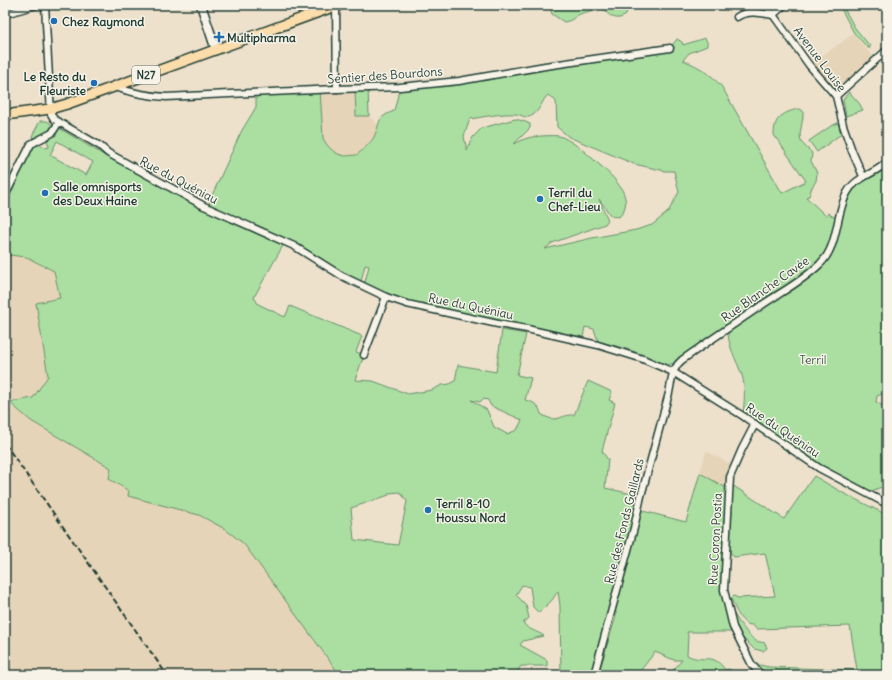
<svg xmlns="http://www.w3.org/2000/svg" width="892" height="680" font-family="Delius,sans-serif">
<rect width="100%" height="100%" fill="#ede1cc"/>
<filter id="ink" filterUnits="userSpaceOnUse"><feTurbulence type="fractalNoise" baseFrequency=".025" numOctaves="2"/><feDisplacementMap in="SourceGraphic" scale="8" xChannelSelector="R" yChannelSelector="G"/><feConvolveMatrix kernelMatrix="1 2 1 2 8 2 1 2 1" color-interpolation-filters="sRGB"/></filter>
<g filter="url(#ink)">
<g fill="#e6d4b8">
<polygon points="853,34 876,60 837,96 809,65"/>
<polygon points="355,88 356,116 369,116 377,124 374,138 357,155 341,156 330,149 323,138 320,90"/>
<polygon points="5,253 9,255 26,257 54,271 60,299 36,303 48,376 33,398 9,402 31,421 111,468 109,479 129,491 128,496 199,515 225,529 244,544 340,675 5,675"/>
<polygon points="706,451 734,466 729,490 700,473"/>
</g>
<g fill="#abdfa1" stroke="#658e6a" fill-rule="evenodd">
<path d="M549,5H626L628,7L626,15C615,23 608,14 600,6C591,14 587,10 578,15C571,19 574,20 564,22L552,14Z"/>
<polygon points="839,5 842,5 855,28 870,46 870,48 868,48 854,33"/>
<path d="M705,38L707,42V46L689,53L683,60C700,67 710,73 722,87L782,193L806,181L774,135C774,123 777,117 788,112C792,111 795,109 800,109L803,111C804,120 798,134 801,141C803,146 809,149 812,153L811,161L817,173L816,181L812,187L809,196L806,197L826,216L828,213L838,220L847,193L880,168L887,175V392L877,396L876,402L883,406L887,407V485L866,493L851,485L743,416C744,403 746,388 742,375C736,359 727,345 728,328L675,363L667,365L630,350L598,341L594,329L585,327L583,337L490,318L417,306L386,297L285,242L254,297L258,304L285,317L290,306L362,336L356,352L364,355L355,380L373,381L408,394L432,390L442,385L450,384L455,381L458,365L496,372L502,330L526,334L517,375L531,378L525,400C535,403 538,404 541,414C558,425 560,414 574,415L588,381L612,392L609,400L615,403L602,451L608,460L605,488L641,496L638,508L643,511L686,522L700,473L728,489L729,483L784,519L814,476L845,494L887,515V520L886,521L887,526V675H761L752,660L760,665L769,667L857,670L850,626L756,629L753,625C742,626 736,610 732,601L731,598L734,596L738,598L775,596L765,553L734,557L728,549C727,560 723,579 724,589C725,603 745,634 756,641C758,642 762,642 765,643L767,648L763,651L754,649L735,630V632H687L688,635L687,655C703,664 713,651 725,670L729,669L738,675H718L716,673L715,675H669L682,660H674L655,652L637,675H598L617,613L608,612L591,675H561L560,606L558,591L552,600L539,613L533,607L530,587L522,585L516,595L526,605L529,618L523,623C528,630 537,631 544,636L523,641L520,645L547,660V666H521L515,675H340L244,544L225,529L199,515L128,496L129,491L109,479L111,468L31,421L9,402L33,398L48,376L36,303L60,298L54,271L26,257L9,255L5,253V196L30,147C37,143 40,145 48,148L49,146L46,138L59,128L107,157L108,153L214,211L209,202L241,132L256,107V93L320,90L323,138C326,145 333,153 341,155C345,157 352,155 357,155C362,150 371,143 374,137C381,121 376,118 394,111L400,87L670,48L677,39L682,42L683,45ZM548,95L556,101L557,127L569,137L634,164L665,171H674L679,192L668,212L652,225L636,230L592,238L545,249L552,243L605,224L608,220L599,199L611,216L619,217C639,197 608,172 594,160C587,153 568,138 559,136C553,135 534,136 528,138C523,139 519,142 514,144L530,128V124L523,121L515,119L482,128L473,137L467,151L464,136L470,119C483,117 502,113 515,114C521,114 526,120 533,115C541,109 542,100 548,95ZM57,141L93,162L86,175L50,155ZM365,265L369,266L365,282L361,281ZM483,399L488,400L491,406L522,420L517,430L507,434L494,427L487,410L471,400L480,402ZM400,492L407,501L398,545L354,540L351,508L389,495V493Z"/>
<polygon points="355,88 368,88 369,116 356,116"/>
<polygon points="849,92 859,103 863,110 846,116 843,100"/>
<path d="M40,121H47L51,124L52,127C48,134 40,136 33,138L32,136Z"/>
<polygon points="838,123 841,134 817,152 809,141 831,126"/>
</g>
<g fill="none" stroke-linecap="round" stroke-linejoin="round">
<g stroke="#1f3d34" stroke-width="9">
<g id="street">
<polyline points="45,5 51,114 54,119 59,122 100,146 108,153 204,206 294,246 342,276 386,297 407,304 498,324 527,329 598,345 643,359 673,372 743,416 819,468 887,504"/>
<polyline points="766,5 809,65 836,96 843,125 852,151 863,176"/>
<polyline points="336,6 337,89"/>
<polyline points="5,14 36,5"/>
<polyline points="773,15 784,5"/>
<path d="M737,17C748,10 761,13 773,15"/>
<path d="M115,87C132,93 149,96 166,97L337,89L400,87L459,81L545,66L670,48"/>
<polyline points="836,96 887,50"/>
<polyline points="5,196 31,144 52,133 59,122"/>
<polyline points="364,355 386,297"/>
<polyline points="755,424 742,449 730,477 724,590 733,627 752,665 761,675"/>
<path d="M594,675L634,528L641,496L669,393L673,372L678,364L682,360C709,341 737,322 765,303C783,291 804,280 820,264C839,246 835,215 847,193C856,176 874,175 887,162"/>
</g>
</g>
<g stroke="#1f3d34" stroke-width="11">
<polyline id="secondary" points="201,5 216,50"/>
</g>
<g stroke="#1f3d34" stroke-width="12">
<polyline id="primary" points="5,115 50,109 67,104 338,5"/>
</g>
<use href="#street" stroke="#f7f3e8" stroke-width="6"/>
<use href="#secondary" stroke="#f7f3e8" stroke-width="8"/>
<use href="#primary" stroke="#fbddab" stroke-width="9"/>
<polyline stroke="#1f3d34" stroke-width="2" stroke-dasharray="6 3" stroke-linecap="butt" points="5,444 167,675"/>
</g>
</g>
<g fill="#1f6fb2" stroke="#f7f3e8" stroke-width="1.5">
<circle cx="54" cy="21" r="4"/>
<path d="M217 31h4v4h4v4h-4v4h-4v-4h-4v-4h4z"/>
<circle cx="94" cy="83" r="4"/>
<circle cx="45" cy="193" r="4"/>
<circle cx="540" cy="199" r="4"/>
<circle cx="428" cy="510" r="4"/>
</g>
<g text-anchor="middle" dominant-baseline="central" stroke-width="3" stroke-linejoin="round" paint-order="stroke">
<rect fill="#f7f3e8" stroke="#60746a" stroke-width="1" x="132" y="66" width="28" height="18" rx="3"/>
<g font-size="11" font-weight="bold" fill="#1f3d34">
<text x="146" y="75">N27</text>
</g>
<g font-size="12" font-weight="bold" fill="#1f3d34" stroke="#f7f3e8" text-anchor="start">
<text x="62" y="21">Chez Raymond</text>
<text x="227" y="37">Multipharma</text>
<text x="86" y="76" text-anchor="end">Le Resto du<tspan x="86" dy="14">Fleuriste</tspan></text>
<text x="53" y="186">Salle omnisports<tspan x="53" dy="14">des Deux Haine</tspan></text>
<text x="548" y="192">Terril du<tspan x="548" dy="14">Chef-Lieu</tspan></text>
<text x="436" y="503">Terril 8-10<tspan x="436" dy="14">Houssu Nord</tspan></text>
</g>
<g font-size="12" fill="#1f3d34" stroke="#f7f3e8">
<text transform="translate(820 59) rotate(53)">Avenue Louise</text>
<text transform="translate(385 75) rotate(-4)">Sentier des Bourdons</text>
<text transform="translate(179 180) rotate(28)">Rue du Quéniau</text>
<text transform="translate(765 289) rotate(-35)">Rue Blanche Cavée</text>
<text transform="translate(471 306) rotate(12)">Rue du Quéniau</text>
<text transform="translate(783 430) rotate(34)">Rue du Quéniau</text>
<text transform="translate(624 521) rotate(-76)">Rue des Fonds Gaillards</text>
<text transform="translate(715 539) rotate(-87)">Rue Coron Postia</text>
</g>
<g font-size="12" fill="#3b5d4a" stroke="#f7f3e8">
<text x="813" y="359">Terril</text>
</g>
</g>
<rect width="892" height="680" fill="none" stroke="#f7f3e8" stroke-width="20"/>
<rect x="10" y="10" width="872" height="660" fill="none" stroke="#1f3d34" stroke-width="1.5" filter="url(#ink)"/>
</svg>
